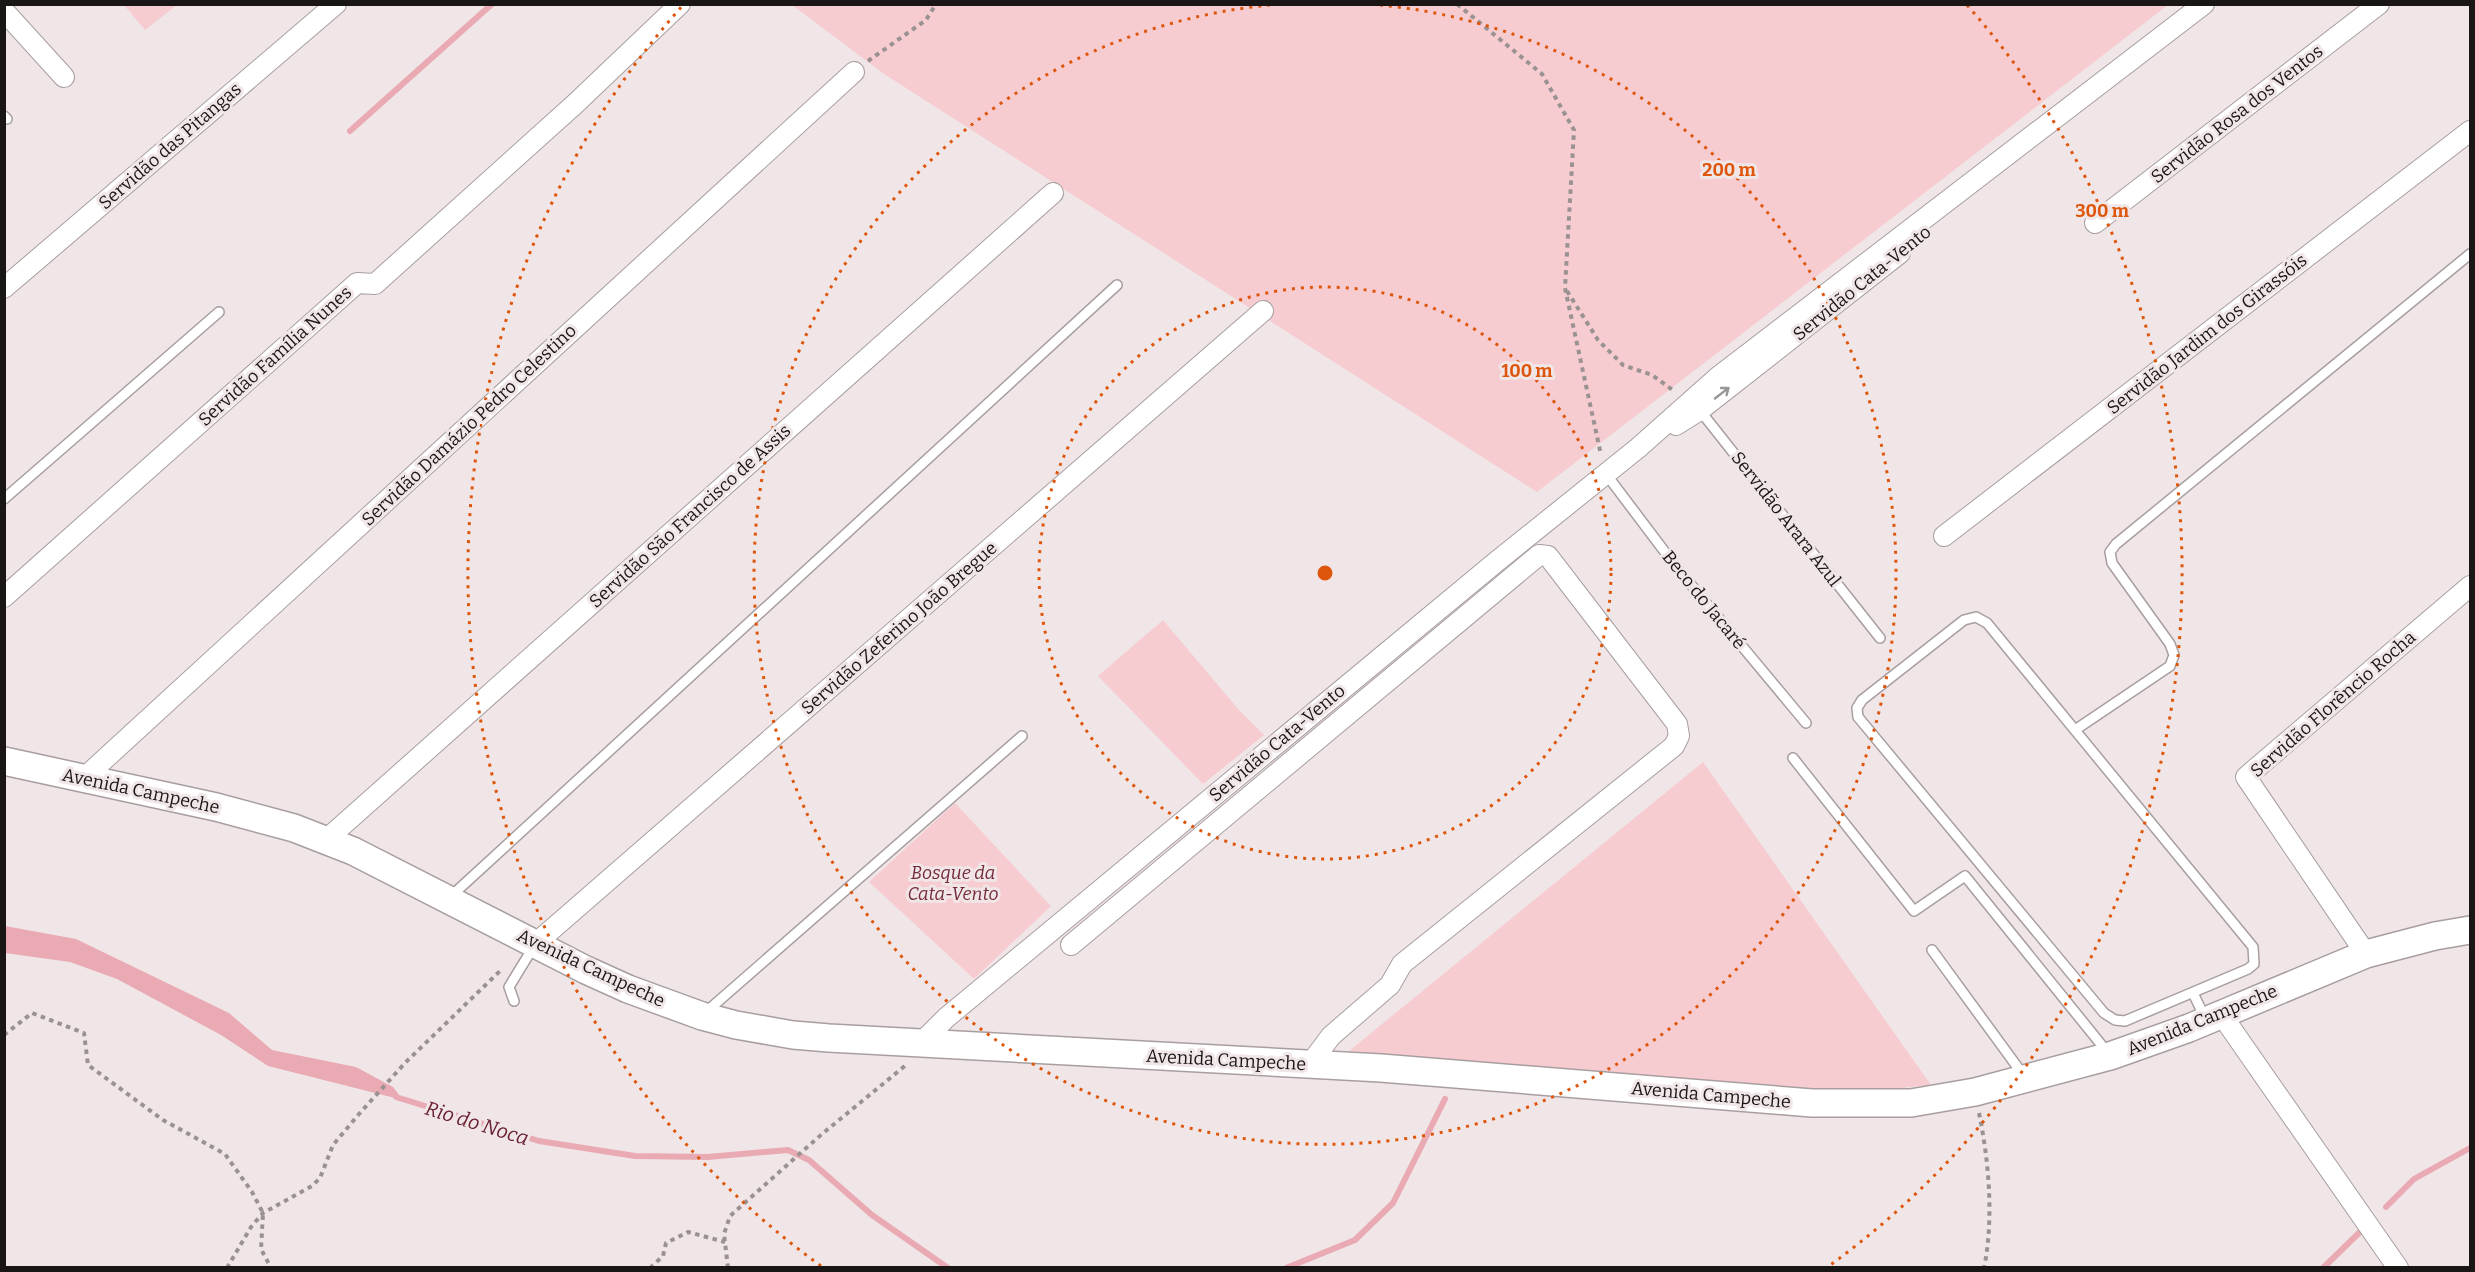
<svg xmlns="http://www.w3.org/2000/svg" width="2475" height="1272" font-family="Bitter,serif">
<rect width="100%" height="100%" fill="#f1e6e7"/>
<g fill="#f6ccd1">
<polygon points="124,5 177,5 145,30"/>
<polygon points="792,5 2168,5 1537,492 884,74"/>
<polygon points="1163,620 1239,710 1264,735 1203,784 1098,676"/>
<polygon points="1703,762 1931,1085 1846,1093 1349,1051"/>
<polygon points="955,803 1051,906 974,979 869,882"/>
</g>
<polygon fill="#e9aab3" points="5,926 76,939 229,1013 272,1050 356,1067 393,1087 403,1100 268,1066 221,1035 117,979 70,962 5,953"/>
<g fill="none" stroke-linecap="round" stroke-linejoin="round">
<g stroke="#e9aab3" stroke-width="6">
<polyline points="350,131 492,4"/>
<polyline points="396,1097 539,1141 635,1156 708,1157 788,1150 809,1160 872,1215 948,1268"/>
<polyline points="2386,1207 2414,1179 2470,1148"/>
<polyline points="1286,1268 1355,1240 1393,1203 1445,1099"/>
<polyline points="2323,1268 2363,1229"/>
</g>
<g stroke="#a89e9f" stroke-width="12">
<g id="service">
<polyline points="4,116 7,119"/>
<polyline points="1698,408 1880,638"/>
<polyline points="1606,474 1677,568 1806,723"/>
<polyline points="4,499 219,312"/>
<polygon points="1976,617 1987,623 2253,947 2254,964 2248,969 2125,1021 2115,1020 2104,1013 1858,717 1857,708 1862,700 1964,620"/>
<polyline points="2075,730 2170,666 2174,655 2170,644 2112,563 2110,552 2116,544 2470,254"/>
<polyline points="1793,758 1914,911 1965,876 2108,1053"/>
<polyline points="449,898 1117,285"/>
<polyline points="1932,950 2024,1076"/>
<polyline points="2193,993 2205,1018"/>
<polyline points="514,1001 509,987 534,946"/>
<polyline points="706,1012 1022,736"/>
</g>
</g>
<g stroke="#a89e9f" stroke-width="22">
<g id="minor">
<polyline points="4,11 64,77"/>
<polyline points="2095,223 2379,4"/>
<polyline points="4,288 336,4"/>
<polyline points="1676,425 1700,410 1900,253"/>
<polyline points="1944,536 2470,131"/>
<polyline points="4,597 357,283 375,284 575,104 680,4"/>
<polyline points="83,779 854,72"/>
<polyline points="327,839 1053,193"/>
<polyline points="535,944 1263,311"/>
<polyline points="1071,945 1539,555 1548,556 1677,724 1679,736 1674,746 1402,964 1390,985 1331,1036 1310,1064"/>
<polyline points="2366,954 2246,777 2470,586"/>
<polyline points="2221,1014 2398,1268"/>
<polyline points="921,1043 946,1018 1496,562 1638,448 1718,377 2204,4"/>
</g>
</g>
<g stroke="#a89e9f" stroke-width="30">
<polyline id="secondary" points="4,761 216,807 294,828 353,851 586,970 628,989 702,1016 736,1025 793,1035 829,1038 1381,1068 1812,1103 1911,1103 1975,1092 2110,1056 2189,1028 2366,954 2435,936 2470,930"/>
</g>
<g stroke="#9a9292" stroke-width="4" stroke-dasharray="4.5 4.5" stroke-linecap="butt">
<polyline points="1457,4 1542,74 1574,130 1565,288 1601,455"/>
<polyline points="868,61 926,20 936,4"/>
<polyline points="1567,291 1598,340 1623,365 1652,375 1674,391"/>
<polyline points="4,1035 32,1013 84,1033 88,1065 163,1120 225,1154 252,1192 263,1213 261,1249 271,1268"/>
<path d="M1979,1113C1989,1161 1994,1220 1984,1268"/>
<polyline points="227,1268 251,1227 263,1213 312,1186 320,1178 333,1145 359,1114 405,1063 502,969"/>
<polyline points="650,1268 663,1256 666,1243 688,1232 725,1242"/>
<polyline points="728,1268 724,1234 730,1216 822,1134 906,1065"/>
</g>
<use href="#service" stroke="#fff" stroke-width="9"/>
<use href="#minor" stroke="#fff" stroke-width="20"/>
<use href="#secondary" stroke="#fff" stroke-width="27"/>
</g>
<defs><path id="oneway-shaft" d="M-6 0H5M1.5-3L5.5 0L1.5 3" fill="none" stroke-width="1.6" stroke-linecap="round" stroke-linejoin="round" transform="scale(1.5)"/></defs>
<use stroke="#989696" href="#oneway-shaft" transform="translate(1722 393) rotate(-38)"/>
<g fill="none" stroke="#de560c" stroke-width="3" stroke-dasharray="3 6">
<circle cx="1325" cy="573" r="286"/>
<path d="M1380 5A571 571 0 1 1 1270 5"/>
<path d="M821 1266A857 857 0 0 1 683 5M1967 5A857 857 0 0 1 1829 1266"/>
</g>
<g text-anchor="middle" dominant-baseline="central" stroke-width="6" stroke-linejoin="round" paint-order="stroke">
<g font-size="18" fill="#1a1616" stroke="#f1e6e7">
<text transform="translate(2237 114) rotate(-38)">Servidão Rosa dos Ventos</text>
<text transform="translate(170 146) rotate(-41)">Servidão das Pitangas</text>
<text transform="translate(1862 283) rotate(-39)">Servidão Cata-Vento</text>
<text transform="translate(2207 334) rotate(-38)">Servidão Jardim dos Girassóis</text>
<text transform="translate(275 356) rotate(-42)">Servidão Família Nunes</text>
<text transform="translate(469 425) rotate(-43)">Servidão Damázio Pedro Celestino</text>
<text transform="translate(690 516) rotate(-42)">Servidão São Francisco de Assis</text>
<text transform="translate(1786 519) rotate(52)">Servidão Arara Azul</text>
<text transform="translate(1704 600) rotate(51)">Beco do Jacaré</text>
<text transform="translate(899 628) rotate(-41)">Servidão Zeferino João Bregue</text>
<text transform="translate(2333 704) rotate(-41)">Servidão Florêncio Rocha</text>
<text transform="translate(1277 743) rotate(-40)">Servidão Cata-Vento</text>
<text transform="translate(141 791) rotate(12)">Avenida Campeche</text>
<text transform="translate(591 968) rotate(25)">Avenida Campeche</text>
<text transform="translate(2202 1020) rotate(-22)">Avenida Campeche</text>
<text transform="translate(1226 1060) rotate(3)">Avenida Campeche</text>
<text transform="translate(1711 1095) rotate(5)">Avenida Campeche</text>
</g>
<g font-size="18" font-style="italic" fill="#732939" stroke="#f1e6e7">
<text x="953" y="873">Bosque da<tspan x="953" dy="21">Cata-Vento</tspan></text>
</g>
<g font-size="20" font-style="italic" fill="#6a2132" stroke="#f1e6e7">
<text transform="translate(477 1123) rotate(17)">Rio do Noca</text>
</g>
</g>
<circle cx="1325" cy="573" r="9" fill="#de560c" stroke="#f1e6e7" stroke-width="3"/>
<g font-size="18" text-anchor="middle" font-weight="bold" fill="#de560c" stroke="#f1e6e7" stroke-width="6" stroke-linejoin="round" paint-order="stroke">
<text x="1729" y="176">200 m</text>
<text x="2102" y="217">300 m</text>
<text x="1527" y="377">100 m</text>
</g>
<rect width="2475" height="1272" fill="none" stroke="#1a1616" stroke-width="12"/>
</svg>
